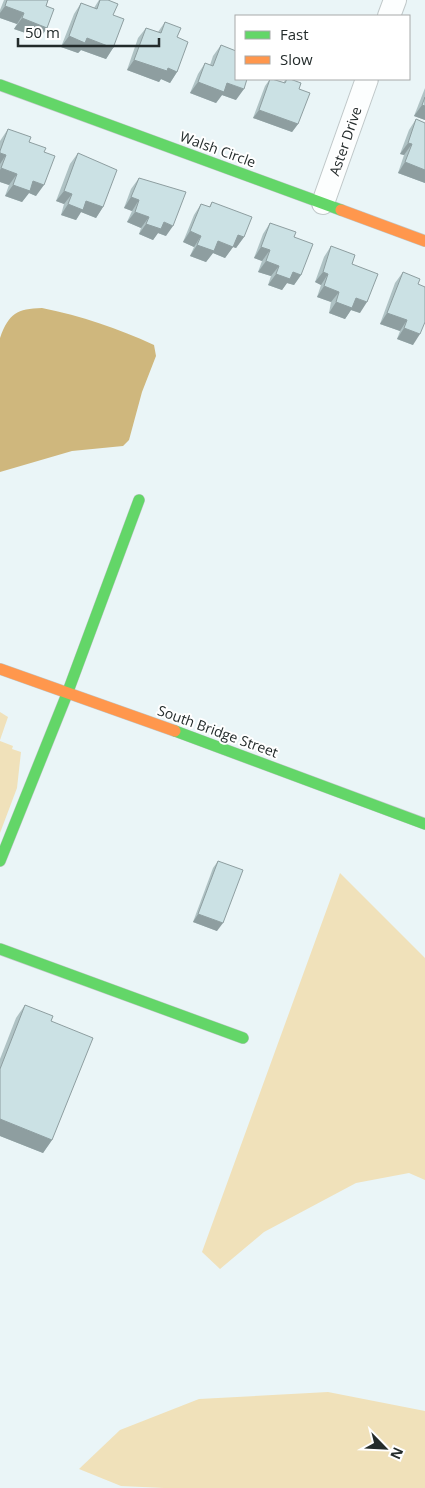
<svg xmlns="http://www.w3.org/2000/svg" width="425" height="1488" font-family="'Open Sans',sans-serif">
<rect width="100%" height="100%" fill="#eaf5f7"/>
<g fill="#f0e1ba">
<polygon points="0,712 8,717 0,740"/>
<polygon points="0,741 13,746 12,749 21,752 17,788 0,833"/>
<polygon points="340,873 425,958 425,1180 409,1173 356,1183 264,1232 220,1269 202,1252"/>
<polygon points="328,1392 425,1411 425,1488 164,1488 121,1486 79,1469 120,1430 199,1399"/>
</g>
<path fill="#cfb77d" d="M42,308C82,316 117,328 154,345L156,356L142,392L129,440L123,446L72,451L0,472V338C9,313 17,309 42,308Z"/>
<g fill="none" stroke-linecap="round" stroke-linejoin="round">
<g stroke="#c0c8c9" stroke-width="24">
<g id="street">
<polyline points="389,16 395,0"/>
<polyline points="323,203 367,79"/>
</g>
</g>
<g stroke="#c0c8c9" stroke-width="12">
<g id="fast">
<polyline points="0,85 341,210"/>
<polyline points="175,731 425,824"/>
<polyline points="0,861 67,694 139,500"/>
<polyline points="0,949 243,1038"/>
</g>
</g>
<g stroke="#c0c8c9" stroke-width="12">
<g id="slow">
<polyline points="341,210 425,241"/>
<polyline points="0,669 175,731"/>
</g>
</g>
<use href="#street" stroke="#fcfefe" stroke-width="22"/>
<use href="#fast" stroke="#63d668" stroke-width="11"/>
<use href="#slow" stroke="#ff974d" stroke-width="11"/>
</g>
<g fill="#afc2c4">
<polygon points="4,0 48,0 46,6 47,28 40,38 14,29 17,24 0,18 0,10"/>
<polygon points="99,0 108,0 113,15 113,48 106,59 81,50 78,53 61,47 74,14 81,3 94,8"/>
<polygon points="165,22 177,37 177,72 170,83 161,79 159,82 127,70 138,38 146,28 158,32"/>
<polygon points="221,45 236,100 222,95 216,103 190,93 198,74 205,63 210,65 213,56"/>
<polygon points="270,79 283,83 286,79 299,89 298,124 292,132 253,118 265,86"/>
<polygon points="425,88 425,120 414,116"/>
<polygon points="416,119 425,123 425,183 398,173 404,155 400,154 409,130"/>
<polygon points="8,129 29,142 44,152 36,196 29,193 22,202 5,196 9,185 0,182 0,141"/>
<polygon points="78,153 103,207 96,218 81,212 76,220 61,215 64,204 56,201 70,164"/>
<polygon points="139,178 166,236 158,233 153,240 139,234 141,228 127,222 132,211 124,208 131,189"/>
<polygon points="212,202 244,237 236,248 233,247 225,258 213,253 206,262 190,256 194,247 183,242 194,215 201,204 209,207"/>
<polygon points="270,223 294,237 301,275 294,285 287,283 282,290 268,285 271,276 258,272 262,261 254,258 263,234"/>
<polygon points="331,246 352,264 360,313 351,310 345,319 329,313 331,302 317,297 321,285 315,282 324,257"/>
<polygon points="403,272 418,284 413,345 397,339 400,331 380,324 395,283"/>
<polygon points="218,861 217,931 193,922 213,868"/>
<polygon points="25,1005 51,1021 52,1140 43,1153 0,1136 0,1059 16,1018"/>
</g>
<g fill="#8e9ea0">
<polygon points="5,6 24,13 17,24 0,18 0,13"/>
<polygon points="22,18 47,28 40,38 14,29"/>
<polygon points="69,36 87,38 113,48 106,59 81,50 78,53 61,47"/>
<polygon points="134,60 168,68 177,72 170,83 161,79 159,82 127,70"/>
<polygon points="198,82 227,83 244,89 236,100 222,95 216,103 190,93"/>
<polygon points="422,105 425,106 425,120 414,116"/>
<polygon points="259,110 298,124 292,132 253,118"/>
<polygon points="408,143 412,144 404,155 400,154"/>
<polygon points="0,153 6,155 0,164"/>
<polygon points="405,162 425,170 425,183 398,173"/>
<polygon points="1,168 17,174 9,185 0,182 0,170"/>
<polygon points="33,181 44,185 36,196 29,193 22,202 5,196 13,185"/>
<polygon points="64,191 72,194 64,204 56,201"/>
<polygon points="131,197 139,200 132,211 124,208"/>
<polygon points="86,201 103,207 96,218 81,212 76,220 61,215 68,204"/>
<polygon points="135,212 149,217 141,228 127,222"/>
<polygon points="164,222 173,226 166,236 158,233 153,240 139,234 146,224"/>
<polygon points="190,231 201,236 194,247 183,242"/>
<polygon points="238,235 244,237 236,248 230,246"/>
<polygon points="218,241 233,247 225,258 213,253 206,262 190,256 197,245"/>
<polygon points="261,247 270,250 262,261 254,258"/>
<polygon points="266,261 279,266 271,276 258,272"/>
<polygon points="293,272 301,275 294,285 287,283 282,290 268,285 276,274"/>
<polygon points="323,272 328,274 321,285 315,282"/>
<polygon points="324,286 339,292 331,302 317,297"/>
<polygon points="356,298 367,302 360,313 351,310 345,319 329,313 336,302"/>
<polygon points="387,313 407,320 400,331 380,324"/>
<polygon points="404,328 420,334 413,345 397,339"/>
<polygon points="198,914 223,923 217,931 193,922"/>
<polygon points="0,1119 52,1140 43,1153 0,1136"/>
</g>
<g fill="#cbe1e4" stroke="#8e9ea0">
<polygon points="7,0 48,0 46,6 54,9 47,28 22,18 24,13 5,6"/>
<polygon points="100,0 108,0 118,4 113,15 124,19 113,48 87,38 85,43 69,36 81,3 97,9"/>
<polygon points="165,22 181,28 177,37 188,42 177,72 168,68 167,71 134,60 146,28 161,33"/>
<polygon points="221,45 236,51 236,79 247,79 244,89 227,83 224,92 198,82 205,63 213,66"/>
<polygon points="270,79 272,79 285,83 287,79 290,79 301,83 299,89 310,93 298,124 259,110"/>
<polygon points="425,97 425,106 422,105"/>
<polygon points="416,119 425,123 425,170 405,162 412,144 408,143"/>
<polygon points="8,129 31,137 29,142 46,148 44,152 55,156 44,185 33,181 30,191 13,185 17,174 1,168 6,155 0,153 0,151"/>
<polygon points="78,153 117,170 103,207 86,201 83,210 68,204 72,194 64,191"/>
<polygon points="139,178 186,192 173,226 164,222 161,229 146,224 149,217 135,212 139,200 131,197"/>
<polygon points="212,202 252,217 244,237 238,235 233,247 218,241 214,251 197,245 201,236 190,231 201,204 210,207"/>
<polygon points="270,223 296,232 294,237 313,244 301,275 293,272 290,279 276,274 279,266 266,261 270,250 261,247"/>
<polygon points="331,246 355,255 352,264 378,274 367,302 356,298 352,308 336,302 339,292 324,286 328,274 323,272"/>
<polygon points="403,272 420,279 418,284 425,287 425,322 420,334 404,328 407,320 387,313"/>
<polygon points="218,861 243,870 223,923 198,914"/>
<polygon points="25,1005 53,1016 51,1021 93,1038 52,1140 0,1119 0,1069"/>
</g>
<g text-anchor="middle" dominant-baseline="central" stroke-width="4" stroke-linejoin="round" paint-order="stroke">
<g font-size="14" fill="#232b2b" stroke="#fff">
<text transform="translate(345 141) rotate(-71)">Aster Drive</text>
<text transform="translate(218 149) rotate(20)">Walsh Circle</text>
<text transform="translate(218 731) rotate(20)">South Bridge Street</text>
</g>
</g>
<rect x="235" y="15" width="175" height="65" fill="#ffffff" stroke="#a7aaaa"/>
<rect x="245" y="31" width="25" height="8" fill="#63d668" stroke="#a7aaaa"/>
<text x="280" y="40" font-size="15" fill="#232b2b">Fast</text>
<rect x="245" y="56" width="25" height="8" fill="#ff974d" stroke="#a7aaaa"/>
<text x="280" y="65" font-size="15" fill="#232b2b">Slow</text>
<g transform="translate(385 1448) rotate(114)" stroke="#ffffff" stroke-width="4" paint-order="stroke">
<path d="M0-4L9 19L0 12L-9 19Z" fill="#232b2b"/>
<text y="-8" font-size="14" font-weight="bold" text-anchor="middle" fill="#232b2b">N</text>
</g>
<path d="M18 38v8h141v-8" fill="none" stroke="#232b2b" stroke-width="2.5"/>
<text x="25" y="38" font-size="15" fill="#232b2b" stroke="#ffffff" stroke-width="4" paint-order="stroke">50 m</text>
</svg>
